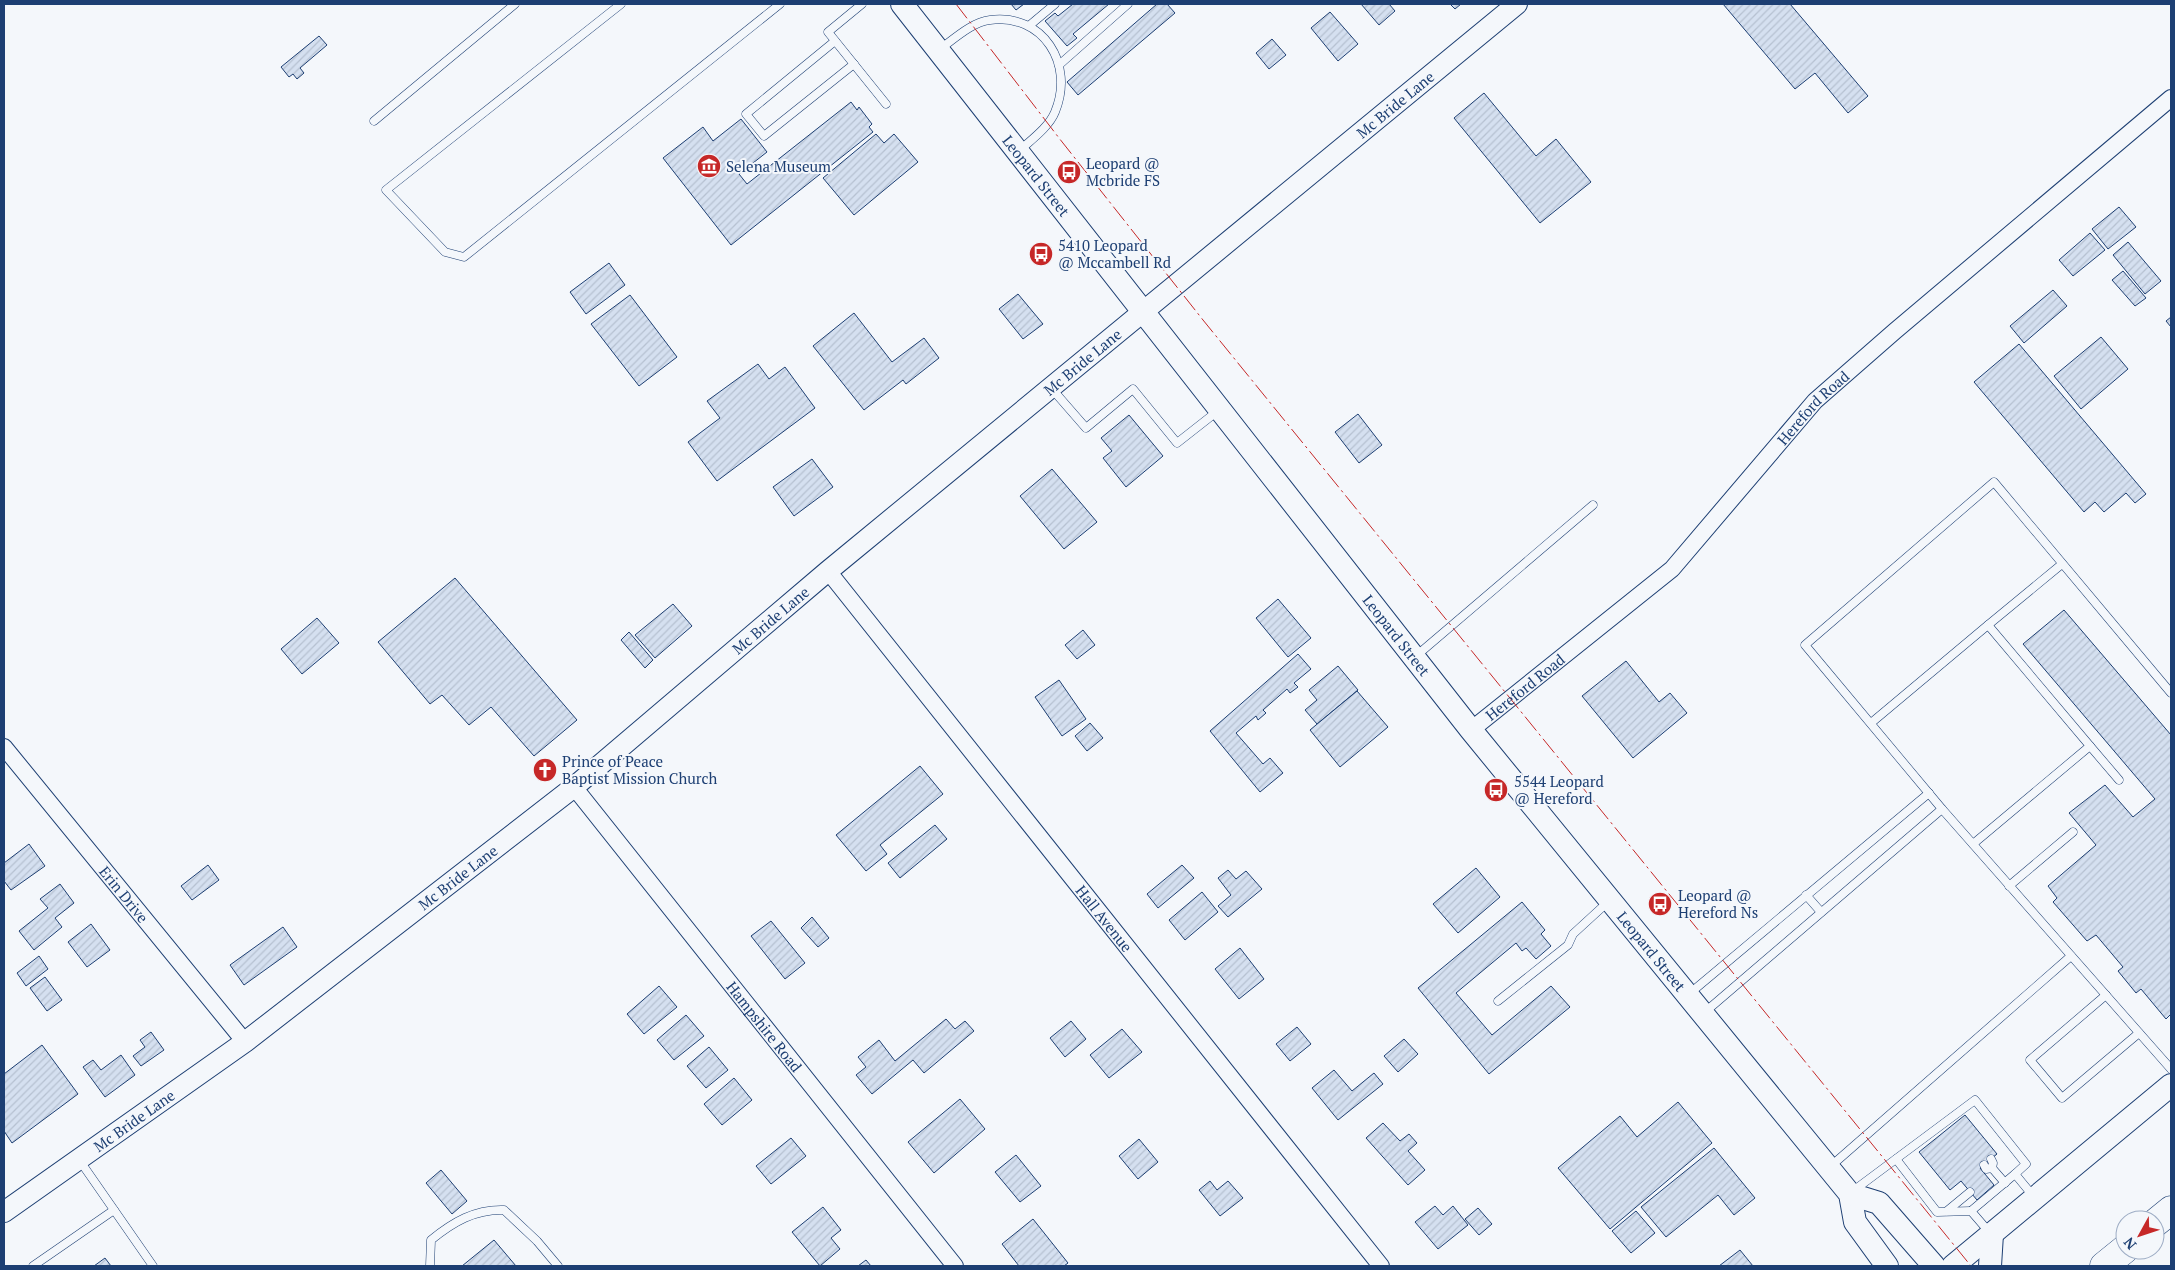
<svg xmlns="http://www.w3.org/2000/svg" width="2175" height="1270" font-family="'PT Serif',serif">
<defs>
<pattern id="building-hatch" width="6" height="6" patternUnits="userSpaceOnUse" patternTransform="scale(1.25)"><rect width="6" height="6" fill="#d5e0f0"/><path d="M-1 1l2-2M0 6l6-6M5 7l2-2" fill="none" stroke="#b6c1d1"/></pattern>
</defs>
<rect width="100%" height="100%" fill="#f4f7fb"/>
<g fill="url(#building-hatch)" stroke="#1d3f73">
<polygon points="1011,4 1024,4 1016,10"/>
<polygon points="1073,4 1109,4 1073,34 1077,38 1067,46 1045,21 1055,13 1058,16"/>
<polygon points="1157,4 1167,4 1175,13 1078,95 1067,82"/>
<polygon points="1361,4 1389,4 1395,11 1379,25"/>
<polygon points="1450,4 1461,4 1455,9"/>
<polygon points="1723,4 1790,4 1868,96 1848,113 1815,73 1795,89"/>
<polygon points="1330,12 1358,44 1338,61 1311,28"/>
<polygon points="319,36 327,45 300,68 304,73 297,79 293,74 289,77 281,67"/>
<polygon points="1272,39 1286,55 1269,69 1256,53"/>
<polygon points="1484,93 1536,156 1556,139 1591,182 1540,223 1454,118"/>
<polygon points="851,102 857,110 859,107 872,124 869,127 873,132 731,245 663,158 703,127 713,141 741,119 767,152 739,174 747,184"/>
<polygon points="876,134 884,143 894,134 918,162 854,215 823,178"/>
<polygon points="2119,207 2136,227 2108,249 2092,229"/>
<polygon points="2090,233 2105,250 2073,276 2059,260"/>
<polygon points="2128,242 2161,281 2145,294 2113,255"/>
<polygon points="609,263 625,285 586,314 570,292"/>
<polygon points="2123,271 2146,298 2135,306 2112,280"/>
<polygon points="2053,290 2067,306 2024,343 2010,326"/>
<polygon points="1018,294 1043,324 1023,339 999,309"/>
<polygon points="630,295 677,357 639,386 591,324"/>
<polygon points="854,313 892,362 924,338 939,358 906,384 903,380 864,410 813,346"/>
<polygon points="2171,317 2171,327 2166,321"/>
<polygon points="2101,337 2128,369 2081,409 2054,376"/>
<polygon points="2019,344 2146,494 2135,503 2126,493 2104,512 2095,502 2084,512 1974,382"/>
<polygon points="758,364 769,379 785,367 815,408 717,481 688,442 720,418 707,401"/>
<polygon points="1358,414 1382,445 1359,463 1335,432"/>
<polygon points="1129,415 1163,456 1126,487 1103,458 1112,451 1101,438"/>
<polygon points="812,459 833,487 794,516 773,487"/>
<polygon points="1052,469 1097,522 1064,549 1020,496"/>
<polygon points="455,578 577,720 534,756 491,707 469,725 442,695 430,704 378,642"/>
<polygon points="1278,599 1311,638 1288,657 1256,618"/>
<polygon points="673,604 692,626 655,658 635,635"/>
<polygon points="2064,610 2171,735 2171,1014 2166,1019 2141,989 2136,993 2118,971 2123,967 2096,935 2087,941 2053,902 2057,898 2048,886 2096,845 2069,813 2105,785 2133,817 2155,799 2023,644"/>
<polygon points="317,618 339,643 302,674 281,649"/>
<polygon points="1083,630 1095,645 1077,659 1065,645"/>
<polygon points="629,632 653,660 645,668 621,640"/>
<polygon points="1298,654 1311,669 1294,683 1298,687 1290,693 1287,689 1263,710 1266,713 1258,720 1256,716 1236,733 1263,764 1270,758 1283,773 1260,792 1210,731"/>
<polygon points="1626,661 1659,702 1670,693 1687,713 1633,758 1582,696"/>
<polygon points="1338,666 1358,690 1317,724 1305,710 1317,700 1309,690"/>
<polygon points="1059,680 1086,719 1062,736 1035,697"/>
<polygon points="1357,691 1388,727 1340,767 1310,730"/>
<polygon points="1090,723 1103,738 1087,751 1075,736"/>
<polygon points="920,766 943,794 880,845 887,854 866,871 836,835"/>
<polygon points="935,825 947,839 900,878 888,863"/>
<polygon points="29,844 45,866 11,890 4,881 4,863"/>
<polygon points="208,865 219,880 192,900 181,886"/>
<polygon points="1182,865 1194,878 1158,908 1147,894"/>
<polygon points="1476,868 1500,897 1458,933 1433,904"/>
<polygon points="1228,870 1236,879 1246,871 1262,889 1228,917 1218,906 1231,895 1218,878"/>
<polygon points="60,884 74,903 55,918 62,927 34,950 19,931 48,908 40,899"/>
<polygon points="1202,892 1218,912 1185,940 1169,920"/>
<polygon points="1522,902 1545,930 1541,934 1551,946 1536,959 1526,948 1522,951 1516,943 1456,993 1492,1035 1551,986 1570,1007 1489,1074 1418,988"/>
<polygon points="812,917 829,938 818,947 801,928"/>
<polygon points="771,921 805,963 785,979 751,936"/>
<polygon points="91,924 110,950 87,967 68,942"/>
<polygon points="283,927 297,947 244,985 230,965"/>
<polygon points="1240,948 1264,979 1239,999 1215,969"/>
<polygon points="39,956 48,969 26,986 17,973"/>
<polygon points="45,977 62,1000 47,1011 30,988"/>
<polygon points="659,986 677,1007 644,1034 627,1014"/>
<polygon points="686,1015 704,1036 674,1060 657,1040"/>
<polygon points="946,1019 955,1029 965,1021 974,1031 924,1073 913,1060 872,1094 856,1075 866,1067 858,1057 879,1040 895,1061"/>
<polygon points="1071,1021 1086,1039 1065,1057 1050,1038"/>
<polygon points="1297,1027 1311,1044 1290,1061 1276,1044"/>
<polygon points="1122,1029 1142,1052 1109,1078 1090,1055"/>
<polygon points="151,1032 164,1050 141,1066 133,1056 145,1047 140,1040"/>
<polygon points="1404,1039 1418,1054 1398,1072 1384,1056"/>
<polygon points="42,1045 78,1094 12,1143 4,1131 4,1074"/>
<polygon points="709,1047 728,1070 706,1088 687,1066"/>
<polygon points="121,1055 135,1075 105,1097 83,1067 93,1060 101,1070"/>
<polygon points="1334,1070 1352,1091 1374,1073 1383,1084 1338,1120 1312,1088"/>
<polygon points="734,1078 752,1100 722,1125 704,1104"/>
<polygon points="960,1099 985,1129 934,1173 908,1142"/>
<polygon points="1678,1102 1712,1143 1610,1229 1558,1168 1620,1116 1637,1137"/>
<polygon points="1965,1115 1997,1154 1980,1168 1994,1185 1977,1200 1961,1181 1950,1190 1919,1152"/>
<polygon points="1383,1123 1400,1141 1409,1134 1417,1143 1408,1151 1425,1170 1408,1185 1366,1138"/>
<polygon points="791,1138 806,1156 771,1184 756,1166"/>
<polygon points="1139,1139 1158,1162 1138,1179 1119,1156"/>
<polygon points="1714,1148 1755,1198 1734,1215 1718,1195 1666,1237 1641,1207"/>
<polygon points="1016,1155 1041,1186 1020,1202 995,1172"/>
<polygon points="441,1170 467,1201 452,1214 426,1183"/>
<polygon points="1210,1181 1217,1190 1228,1181 1243,1198 1220,1216 1199,1190"/>
<polygon points="1435,1206 1443,1215 1453,1206 1468,1225 1438,1249 1415,1222"/>
<polygon points="823,1207 841,1230 831,1238 840,1249 820,1266 792,1232"/>
<polygon points="1478,1208 1492,1224 1479,1235 1465,1219"/>
<polygon points="1636,1211 1655,1233 1631,1253 1612,1231"/>
<polygon points="1033,1219 1068,1263 1064,1266 1019,1266 1002,1244"/>
<polygon points="494,1240 516,1266 462,1266"/>
<polygon points="1740,1250 1753,1266 1719,1266"/>
<polygon points="105,1258 111,1266 94,1266"/>
<polygon points="866,1260 871,1266 858,1266"/>
</g>
<g fill="none" stroke-linecap="round" stroke-linejoin="round">
<g stroke="#1d3f73" stroke-width="9">
<g id="service">
<polyline points="621,4 386,190 445,252 464,257 780,4"/>
<polyline points="862,4 828,32 886,104"/>
<polyline points="1030,25 1055,4"/>
<polyline points="835,41 746,114 764,136 854,64"/>
<path d="M940,49C954,39 972,22 990,20C1043,13 1075,64 1055,112C1049,127 1031,140 1019,151"/>
<polyline points="1059,65 1128,4"/>
<polyline points="374,121 515,4"/>
<polyline points="1052,389 1086,428 1133,389 1177,443 1219,410"/>
<polyline points="1988,625 2062,564"/>
<polyline points="1416,656 1593,505"/>
<polyline points="2171,693 1994,482 1805,645 1942,809 2171,1069"/>
<polyline points="1871,723 1988,625 2090,746 1973,844"/>
<polyline points="2090,746 2119,780"/>
<polyline points="2009,886 2073,832"/>
<polyline points="1806,895 1821,912"/>
<polyline points="1689,994 1929,793"/>
<polyline points="2106,995 2030,1060 2062,1098 2139,1033"/>
<polyline points="1498,1001 1568,945 1573,934 1609,901"/>
<polyline points="1705,1012 1942,809"/>
<polyline points="1896,1159 1937,1212 1971,1211 1990,1233"/>
<polyline points="1991,1159 1993,1163 1992,1168"/>
<polyline points="80,1161 153,1266"/>
<polyline points="1984,1165 1986,1169 1992,1168 2005,1183"/>
<polyline points="1831,1166 2071,956"/>
<polyline points="1853,1191 1975,1100 2026,1164 2015,1174 2034,1197"/>
<polyline points="1947,1211 1970,1192"/>
<polyline points="1971,1211 2015,1174"/>
<polyline points="33,1266 114,1210"/>
<path d="M430,1266L431,1240C453,1222 475,1209 504,1210L537,1241L558,1266"/>
</g>
</g>
<g stroke="#1d3f73" stroke-width="18">
<g id="minor">
<path id="s1" d="M828,571L1381,1266"/>
<path id="s2" d="M1471,730L1672,569L1815,401L1895,331L2171,98"/>
<path id="s3" d="M4,747L245,1042"/>
<path id="s4" d="M574,787L955,1266"/>
</g>
</g>
<g stroke="#1d3f73" stroke-width="22">
<g id="tertiary">
<path id="s5" d="M4,1212L245,1042L574,787L828,571L1517,4"/>
</g>
</g>
<g stroke="#1d3f73" stroke-width="24">
<g id="secondary">
<path id="s6" d="M902,4L1471,730L1850,1194L1855,1222L1887,1266"/>
<polyline points="1850,1194 1879,1203 1934,1266"/>
<polyline points="1953,1266 2171,1085"/>
<polyline points="1990,1266 1992,1234"/>
</g>
</g>
<g stroke="#1d3f73" stroke-width="29">
<g id="motorway">
<polyline points="2155,1223 2171,1210"/>
<polyline points="2104,1266 2125,1249"/>
</g>
</g>
<use href="#service" stroke="#f4f7fb" stroke-width="8"/>
<use href="#minor" stroke="#f4f7fb" stroke-width="16"/>
<use href="#tertiary" stroke="#f4f7fb" stroke-width="20"/>
<use href="#secondary" stroke="#f4f7fb" stroke-width="22"/>
<use href="#motorway" stroke="#f4f7fb" stroke-width="28"/>
<polyline stroke="#c62828" stroke-width="1" stroke-dasharray="18 4 2.5 4" stroke-linecap="butt" points="956,4 1059,138 1203,320 1971,1266"/>
</g>
<defs>
<g id="museum-disc" transform="scale(1.25)"><circle r="9.5" fill="#c62828" stroke="#f4f7fb"/><path d="M0-6L6-3V-2H-6V-3ZM-5-1h2V3h-2ZM-1-1h2V3h-2ZM3-1h2V3H3ZM-6 4H6V6H-6Z" fill="#fff"/></g>
<g id="bus-disc" transform="scale(1.25)"><circle r="9.5" fill="#c62828" stroke="#f4f7fb"/><path d="M-5-6H5V4H4V6H2V4H-2V6H-4V4H-5ZM-3.5-4V0h7V-4ZM-3.5 1.2v1.5H-2V1.2ZM2 1.2v1.5H3.5V1.2Z" fill="#fff"/></g>
<g id="church-disc" transform="scale(1.25)"><circle r="9.5" fill="#c62828" stroke="#f4f7fb"/><path d="M-1.2-6h2.4v3.5h3.3v2.4h-3.3V6h-2.4V-.1h-3.3v-2.4h3.3Z" fill="#fff"/></g>
</defs>
<g fill-rule="evenodd">
<use href="#museum-disc" x="709" y="166"/>
<use href="#bus-disc" x="1069" y="172"/>
<use href="#bus-disc" x="1041" y="254"/>
<use href="#church-disc" x="545" y="770"/>
<use href="#bus-disc" x="1496" y="790"/>
<use href="#bus-disc" x="1660" y="904"/>
</g>
<g text-anchor="middle" dominant-baseline="central" stroke-width="4" stroke-linejoin="round" paint-order="stroke">
<g font-size="15" fill="#1d3f73" stroke="#f4f7fb">
<text stroke="none"><textPath href="#s5" startOffset="1779">Mc Bride Lane</textPath></text>
<text stroke="none"><textPath href="#s6" startOffset="218">Leopard Street</textPath></text>
<text stroke="none"><textPath href="#s5" startOffset="1374">Mc Bride Lane</textPath></text>
<text stroke="none"><textPath href="#s2" startOffset="472">Hereford Road</textPath></text>
<text stroke="none"><textPath href="#s5" startOffset="969">Mc Bride Lane</textPath></text>
<text stroke="none"><textPath href="#s6" startOffset="802">Leopard Street</textPath></text>
<text stroke="none"><textPath href="#s2" startOffset="69">Hereford Road</textPath></text>
<text stroke="none"><textPath href="#s5" startOffset="564">Mc Bride Lane</textPath></text>
<text stroke="none"><textPath href="#s3" startOffset="190">Erin Drive</textPath></text>
<text stroke="none"><textPath href="#s1" startOffset="444">Hall Avenue</textPath></text>
<text stroke="none"><textPath href="#s6" startOffset="1208">Leopard Street</textPath></text>
<text stroke="none"><textPath href="#s4" startOffset="306">Hampshire Road</textPath></text>
<text stroke="none"><textPath href="#s5" startOffset="159">Mc Bride Lane</textPath></text>
</g>
<g font-size="15" fill="#1d3f73" stroke="#f4f7fb" text-anchor="start">
<text x="1086" y="163">Leopard @<tspan x="1086" dy="17">Mcbride FS</tspan></text>
<text x="726" y="166">Selena Museum</text>
<text x="1058" y="245">5410 Leopard<tspan x="1058" dy="17">@ Mccambell Rd</tspan></text>
<text x="562" y="761">Prince of Peace<tspan x="562" dy="17">Baptist Mission Church</tspan></text>
<text x="1514" y="781">5544 Leopard<tspan x="1514" dy="17">@ Hereford</tspan></text>
<text x="1678" y="895">Leopard @<tspan x="1678" dy="17">Hereford Ns</tspan></text>
</g>
</g>
<rect width="2175" height="1270" fill="none" stroke="#1d3f73" stroke-width="10"/>
<g transform="translate(2140 1235) rotate(230)"><circle r="24" fill="#f4f7fb" stroke="#9eadc5"/>
<path d="M0-4L9 19L0 12L-9 19Z" fill="#c62828"/>
<text y="-8" font-size="14" font-weight="bold" text-anchor="middle" fill="#1d3f73">N</text>
</g>
</svg>
